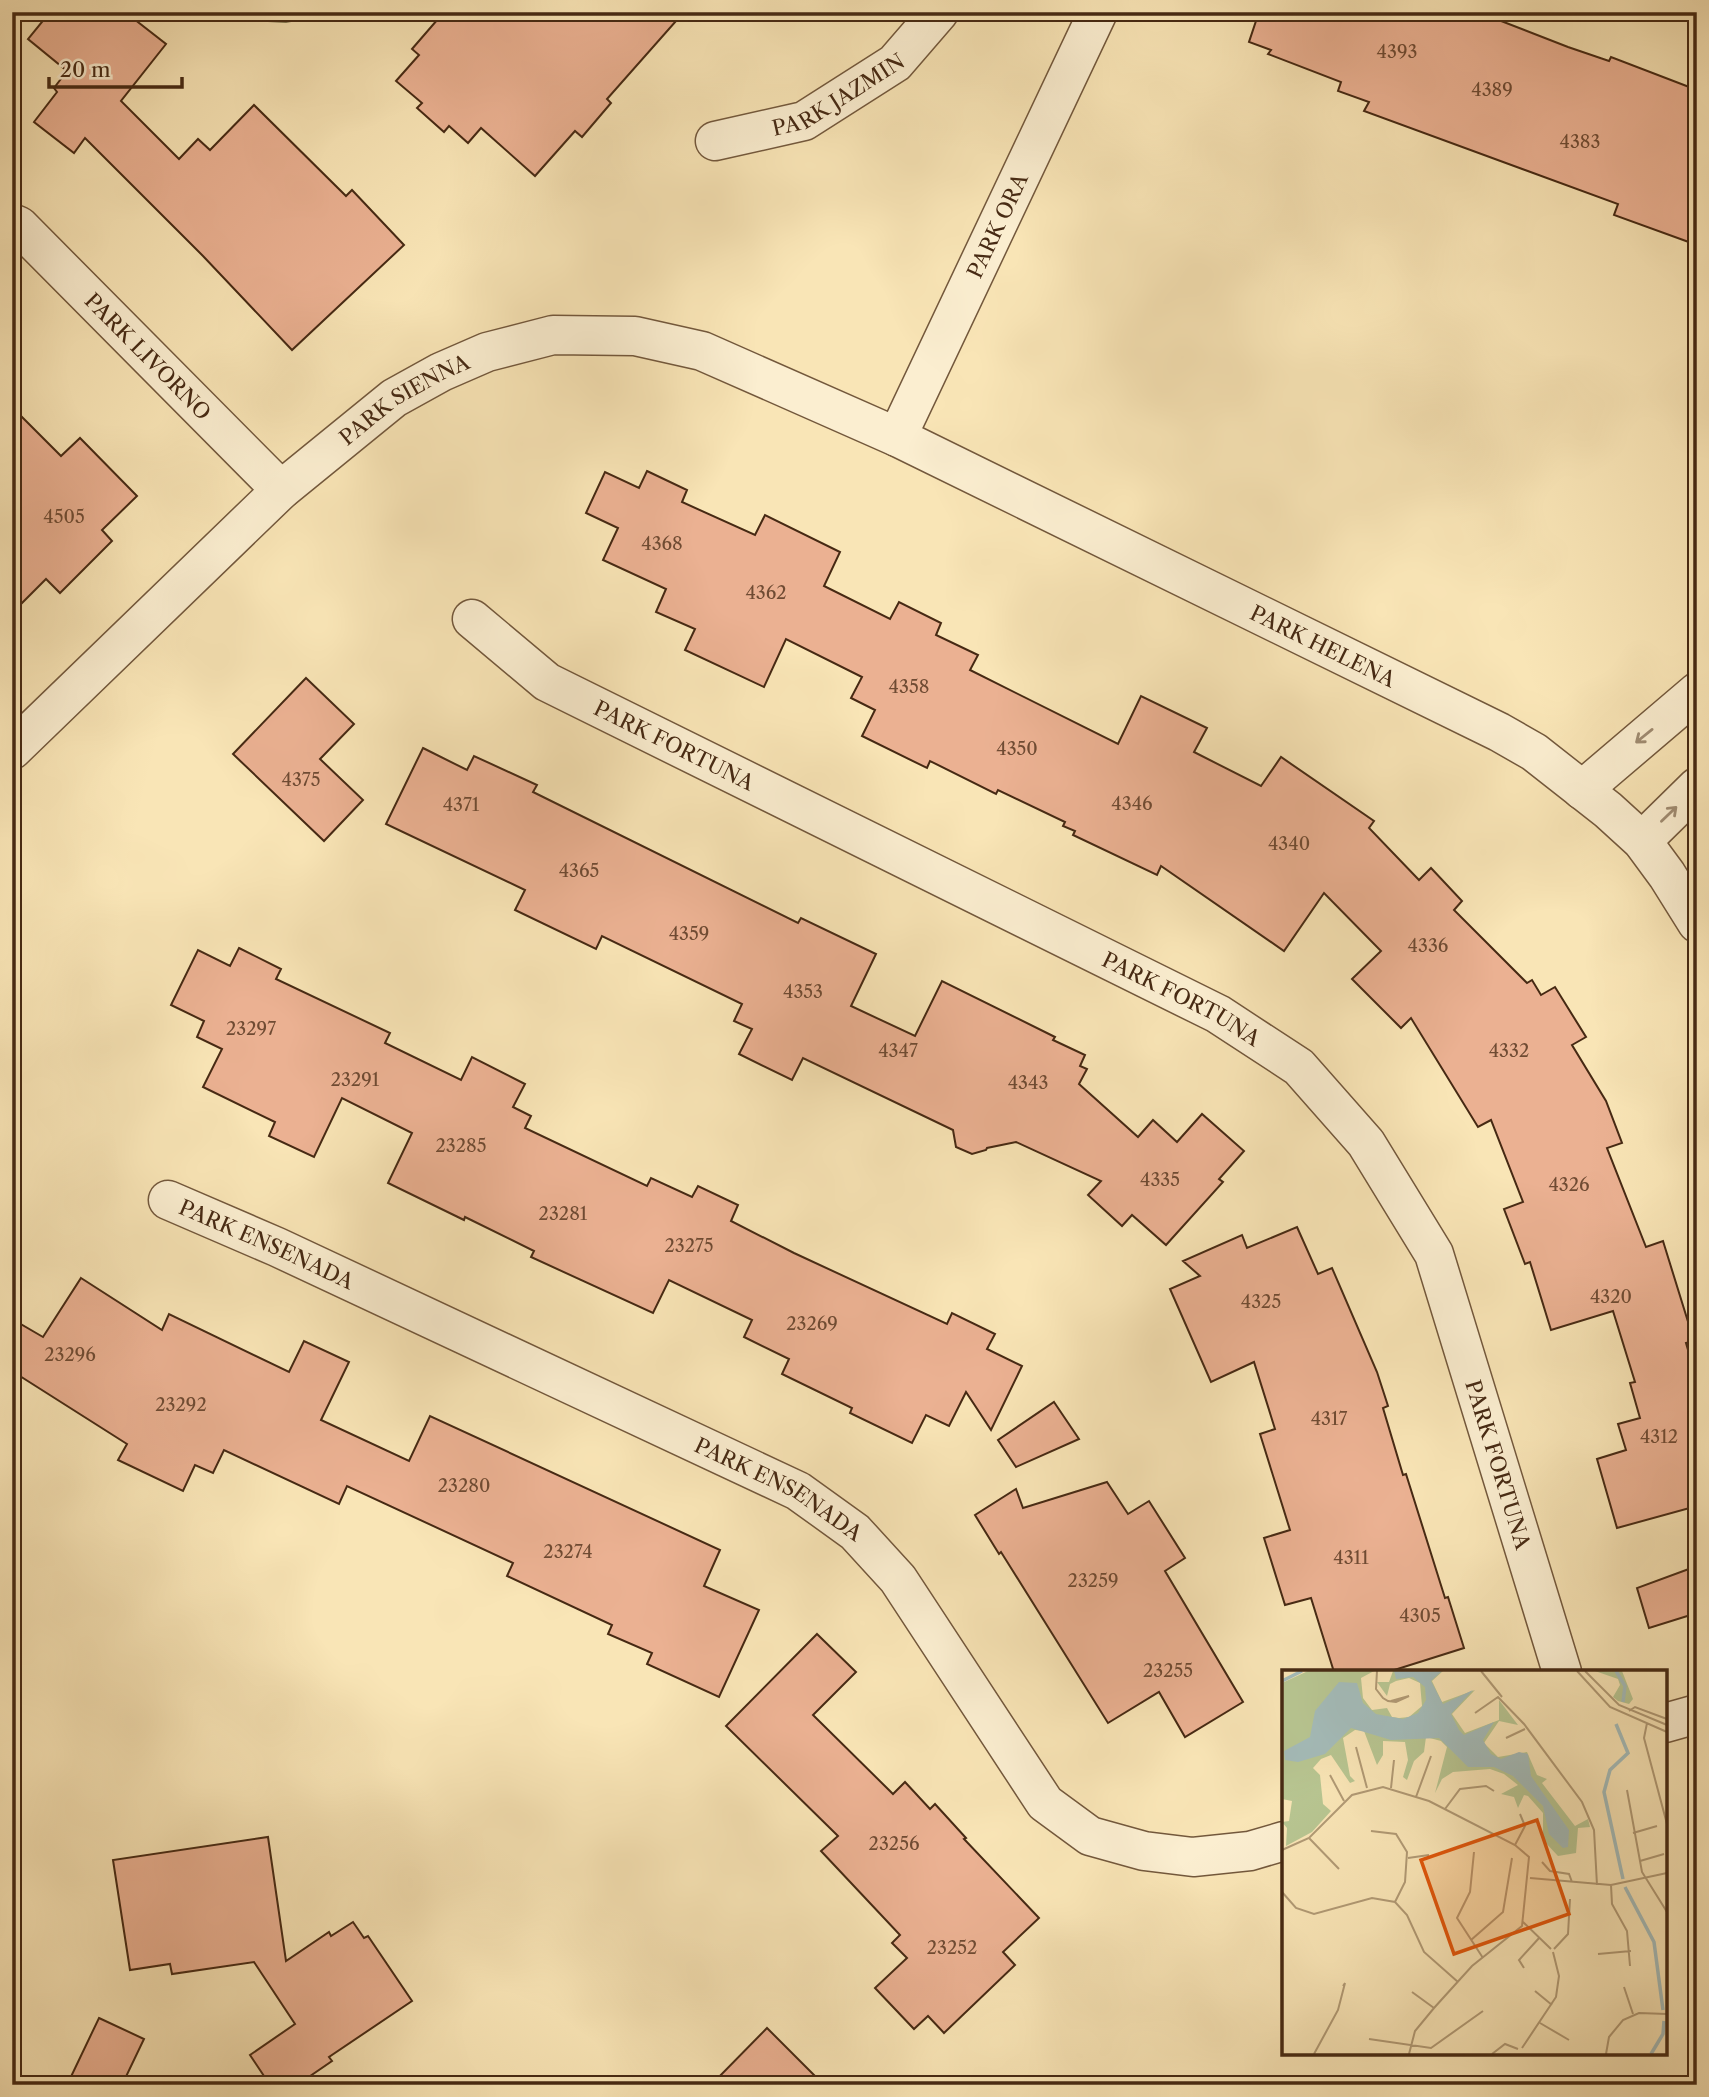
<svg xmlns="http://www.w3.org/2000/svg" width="1709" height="2097" font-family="'Libre Caslon Text',serif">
<defs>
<pattern id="park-tufts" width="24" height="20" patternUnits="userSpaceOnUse" patternTransform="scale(1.75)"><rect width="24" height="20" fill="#b8c692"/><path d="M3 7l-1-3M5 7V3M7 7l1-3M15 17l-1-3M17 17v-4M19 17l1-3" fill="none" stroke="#a0aa7d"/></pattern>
</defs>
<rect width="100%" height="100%" fill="#f9e5b6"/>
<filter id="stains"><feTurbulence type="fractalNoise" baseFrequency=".00286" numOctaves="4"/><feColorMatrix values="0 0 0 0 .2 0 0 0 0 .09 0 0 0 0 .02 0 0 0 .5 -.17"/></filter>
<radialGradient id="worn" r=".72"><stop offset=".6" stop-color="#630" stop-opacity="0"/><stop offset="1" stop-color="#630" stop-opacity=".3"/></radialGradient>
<polygon fill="url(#park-tufts)" stroke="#7f7852" stroke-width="2" points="217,12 337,12 286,22 227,19"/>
<g fill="#ebb192" stroke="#462913" stroke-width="2">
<polygon points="50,12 125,12 166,44 121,101 179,159 198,139 210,150 254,105 346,196 352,190 404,245 292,350 203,256 85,138 74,153 34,122 57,92 54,88 67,71 28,39"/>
<polygon points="444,12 684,12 607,99 611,103 582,137 575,131 535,176 481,128 468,143 449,126 444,132 417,108 422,103 396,81 419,55 412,49"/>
<polygon points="1259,12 1478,12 1568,47 1609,61 1611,57 1697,90 1697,245 1614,215 1618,204 1364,111 1369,102 1338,91 1341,82 1268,54 1271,50 1249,42"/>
<polygon points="12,407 61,456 80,438 137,496 102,530 112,541 60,593 46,579 12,613"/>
<polygon points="647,471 687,490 682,502 755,535 765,515 840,552 824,586 890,619 899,602 941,623 936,635 978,655 970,670 1118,744 1141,696 1207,728 1194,752 1261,786 1281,757 1374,821 1369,828 1419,880 1431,868 1462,901 1454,910 1527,983 1532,980 1541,995 1555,987 1586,1037 1572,1045 1606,1101 1622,1143 1607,1148 1646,1247 1663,1241 1694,1341 1686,1343 1697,1381 1697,1506 1617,1528 1597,1459 1626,1450 1618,1424 1640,1418 1630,1383 1635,1382 1613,1311 1551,1330 1530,1262 1525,1264 1504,1209 1523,1202 1491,1120 1478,1127 1411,1018 1401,1028 1352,979 1381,951 1324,893 1284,951 1161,866 1157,875 1073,835 1075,831 1063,826 1065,822 998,790 996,794 930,761 927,768 862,736 875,710 851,698 862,677 786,639 764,687 685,650 695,629 656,612 666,589 603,560 618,528 586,513 605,472 639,488"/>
<polygon points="306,678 354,724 320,759 363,800 324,841 233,754"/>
<polygon points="423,748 467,770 474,756 537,785 533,792 798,923 801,918 876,954 851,1006 915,1036 942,981 1055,1037 1053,1040 1085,1055 1080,1066 1087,1069 1079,1084 1138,1137 1153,1120 1177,1142 1202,1114 1244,1151 1219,1179 1223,1182 1166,1245 1132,1215 1122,1226 1088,1195 1101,1181 1016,1142 987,1148 986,1150 972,1154 956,1147 953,1130 803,1058 792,1080 739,1054 752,1029 734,1021 742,1004 602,936 596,949 515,910 525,890 386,824"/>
<polygon points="239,948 281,969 276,979 390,1033 385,1043 461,1080 472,1057 525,1084 513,1107 531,1116 525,1128 647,1186 651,1178 692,1197 698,1186 738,1205 731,1221 794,1253 947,1324 952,1313 995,1334 987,1349 1022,1366 991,1430 966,1392 949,1426 926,1415 912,1443 850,1413 852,1408 782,1374 789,1359 744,1337 752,1320 669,1280 653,1313 531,1257 534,1251 465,1217 464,1220 388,1183 412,1133 342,1098 314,1157 269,1136 275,1122 203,1087 222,1049 197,1037 204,1021 171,1005 198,950 230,966"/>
<polygon points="1297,1227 1318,1274 1332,1268 1377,1372 1388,1406 1383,1408 1403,1475 1406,1474 1445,1598 1448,1597 1464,1648 1388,1672 1334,1672 1311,1598 1285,1605 1264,1538 1290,1530 1260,1434 1275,1429 1254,1362 1211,1382 1170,1289 1200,1276 1183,1261 1242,1235 1247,1248"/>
<polygon points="81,1278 162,1330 169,1314 289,1372 304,1341 349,1362 321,1420 409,1461 430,1416 720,1550 704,1586 759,1610 719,1697 647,1664 652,1653 608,1634 612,1625 507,1576 513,1563 347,1486 339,1504 224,1450 213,1473 195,1465 183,1491 118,1460 127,1444 12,1371 12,1319 43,1337"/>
<polygon points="1054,1402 1079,1439 1016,1467 998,1440"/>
<polygon points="1107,1482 1128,1514 1149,1501 1185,1558 1165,1571 1243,1702 1185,1737 1159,1692 1108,1723 1001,1552 999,1554 975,1515 1016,1489 1023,1508"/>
<polygon points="1697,1566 1697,1613 1649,1628 1637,1588"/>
<polygon points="817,1634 856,1672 813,1715 893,1794 905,1782 930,1809 935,1804 966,1838 964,1839 1039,1918 1003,1952 1015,1965 944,2033 928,2016 914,2029 875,1988 907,1958 892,1943 900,1935 821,1851 838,1836 726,1726"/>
<polygon points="268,1837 286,1961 329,1932 331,1936 353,1922 364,1938 368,1936 412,2001 329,2057 332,2061 297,2085 270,2085 250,2055 295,2024 254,1962 172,1974 170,1964 130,1970 113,1860"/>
<polygon points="99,2018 144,2039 122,2085 67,2085"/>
<polygon points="767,2028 824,2085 711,2085"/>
</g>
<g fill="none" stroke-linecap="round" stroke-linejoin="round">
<g stroke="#73583c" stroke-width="41">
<g id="minor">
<path id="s1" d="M715,141L804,121L895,63L939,12"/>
<path id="s2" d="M12,223L19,226L281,490"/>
<path id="s3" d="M897,437L1098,12"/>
<path id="s4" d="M472,619L547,682L1218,1014L1299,1067L1366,1143L1434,1254L1562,1672"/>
<path id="s5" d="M12,750L281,490L394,398L441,372L487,352L553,335L635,336L702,351L897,437L1499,732L1534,752L1608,810L1642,841L1667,875L1697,923"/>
<polyline points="1582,790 1697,692"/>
<polyline points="1642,841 1697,787"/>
<path id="s6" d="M168,1200L277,1247L798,1491L855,1532L898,1579L1045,1803L1090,1836L1144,1851L1193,1857L1250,1851L1284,1841"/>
<polyline points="1665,1723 1697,1714"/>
</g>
</g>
<use href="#minor" stroke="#fbeed0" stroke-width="38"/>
</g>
<defs><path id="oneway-shaft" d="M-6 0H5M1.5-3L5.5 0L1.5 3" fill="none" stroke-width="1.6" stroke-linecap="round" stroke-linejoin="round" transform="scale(1.75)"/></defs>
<g stroke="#a08c72">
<use href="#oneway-shaft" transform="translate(1644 736) rotate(141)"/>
<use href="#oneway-shaft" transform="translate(1669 814) rotate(-44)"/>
</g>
<g text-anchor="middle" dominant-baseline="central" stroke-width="6" stroke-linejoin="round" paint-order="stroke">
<g font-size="18" fill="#6f4b33">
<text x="1397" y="52">4393</text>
<text x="1492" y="90">4389</text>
<text x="1580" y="142">4383</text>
<text x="64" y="517">4505</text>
<text x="662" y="544">4368</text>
<text x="766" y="593">4362</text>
<text x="909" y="687">4358</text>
<text x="1017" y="749">4350</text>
<text x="301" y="780">4375</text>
<text x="1132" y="804">4346</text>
<text x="461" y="805">4371</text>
<text x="1289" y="844">4340</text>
<text x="579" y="871">4365</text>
<text x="689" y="934">4359</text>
<text x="1428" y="946">4336</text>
<text x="803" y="992">4353</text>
<text x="251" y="1029">23297</text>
<text x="898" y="1051">4347</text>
<text x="1509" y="1051">4332</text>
<text x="355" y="1080">23291</text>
<text x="1028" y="1083">4343</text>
<text x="461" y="1146">23285</text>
<text x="1160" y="1180">4335</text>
<text x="1569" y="1185">4326</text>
<text x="563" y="1214">23281</text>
<text x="689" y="1246">23275</text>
<text x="1611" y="1297">4320</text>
<text x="1261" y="1302">4325</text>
<text x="812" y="1324">23269</text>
<text x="70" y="1355">23296</text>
<text x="181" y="1405">23292</text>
<text x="1329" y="1419">4317</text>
<text x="1659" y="1437">4312</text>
<text x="464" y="1486">23280</text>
<text x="568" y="1552">23274</text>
<text x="1351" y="1558">4311</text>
<text x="1093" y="1581">23259</text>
<text x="1420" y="1616">4305</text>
<text x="1168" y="1671">23255</text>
<text x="894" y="1844">23256</text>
<text x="952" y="1948">23252</text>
</g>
<g font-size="21" fill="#462913" stroke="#fbeed0">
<text stroke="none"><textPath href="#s1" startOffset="133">PARK JAZMIN</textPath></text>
<text stroke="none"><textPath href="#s3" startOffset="234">PARK ORA</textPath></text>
<text stroke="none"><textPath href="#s2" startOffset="191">PARK LIVORNO</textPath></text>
<text stroke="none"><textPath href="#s5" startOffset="528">PARK SIENNA</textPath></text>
<text stroke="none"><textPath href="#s5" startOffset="1530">PARK HELENA</textPath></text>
<text stroke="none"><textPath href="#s4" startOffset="240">PARK FORTUNA</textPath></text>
<text stroke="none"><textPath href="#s4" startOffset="807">PARK FORTUNA</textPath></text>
<text stroke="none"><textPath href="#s6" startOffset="108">PARK ENSENADA</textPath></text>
<text stroke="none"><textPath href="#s4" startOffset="1395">PARK FORTUNA</textPath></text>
<text stroke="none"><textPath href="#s6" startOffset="676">PARK ENSENADA</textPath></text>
</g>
</g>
<g transform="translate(1282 1670)">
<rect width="385" height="385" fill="#f9e5b6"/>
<path d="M313,1H340L351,29L347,34L336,31L331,27L338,15L336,9Z" fill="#b8c692"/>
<path d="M26,1H92L79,8L81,28L90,40L105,38L110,47L117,48L127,47L140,36L138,13L127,8L114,11L108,14L105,26L95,12H107L111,1H161L150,11L160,32L193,20L170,44L183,63L217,50V30L236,55L217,51L202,73L216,87L245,82L255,105L265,109L260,113L293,156L306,149L308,157L296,158L294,183L276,186L261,170V143L246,126L242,125L236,138L232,127L219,124L236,115L222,104L208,99L171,102L160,109L153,123L165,77L159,71L144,67L142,82L132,91L125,110L121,107L126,90L123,72L101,71V85L95,95L82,61L73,60L61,68L68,106L73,111L68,113L49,85L39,89L31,98L38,105L41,134L49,141L30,162L4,176L5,158L0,152L7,151L10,131L0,129V13Z" fill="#b8c692"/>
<path d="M112,1H160L149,11L161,34L191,20L169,44L177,60L182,65L212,52L201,70L209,84L219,89L237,82L246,84L249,106L287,160L286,177L281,178L267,164L261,136L231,106L212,97H186L157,68L109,70L69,58L43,84L16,92L3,90L2,81L28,67L33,41L57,12L75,13L81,33L94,44L121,49L136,43L144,30L143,17L131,7L114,9Z" fill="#a4bcba"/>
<path fill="none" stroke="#a4bcba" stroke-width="3.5" d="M334,1L343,16L341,32M0,11L20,1M334,54L346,83L328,100L322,122L341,209M343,217L372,272L381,340M369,384L381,364L382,351"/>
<path fill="none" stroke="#b19a75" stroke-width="2" d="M95,1L94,19L101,28L106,31L114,32L127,26L109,31M199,1L220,27M295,1L328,37L385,62M303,1L337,35L385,55M347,41L353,37L385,49M193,43L216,27L242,54L300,132L312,160L315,215M365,53L362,68L385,154M224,68L243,59M74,77L85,118M48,105L62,131M109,118L112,90M345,120L360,202L385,242M134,127L149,86M163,139L178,119L204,116L212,121M89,161L114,164L125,182L123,212L113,232M351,163L375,156M27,168L57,199M233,175L243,156L238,144M0,180L27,168L70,125L101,117L147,131L233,175L247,187L240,256L190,296L152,338L133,361L127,384M192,182L188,222L175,248L201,288M126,188L147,185M358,191L382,184M260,192L268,201L287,204L290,212M248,208L329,215L385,203M329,215L330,234L345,261L348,296M0,222L14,238L32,244L90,228L113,232L125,245L142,282L176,312M241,252L269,279M189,270L221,242L230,188M272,279L286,264L288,229M316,284L349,281M242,298L237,290L258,267M342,317L351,344M253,321L270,335M130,322L152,338M258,353L287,370M87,369L149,378L201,341M240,378L274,327L277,306L271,282M32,384L56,340L63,313L61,316M210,384L223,374L236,379M324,384L327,367L341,350L357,343L385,344"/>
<path fill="#e0570c" fill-opacity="0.15" stroke="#e0570c" stroke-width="3.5" d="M255,150L287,244L172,284L139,190Z"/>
<rect width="385" height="385" fill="none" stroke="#462913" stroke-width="3.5"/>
</g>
<rect width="1709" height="2097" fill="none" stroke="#f9e5b6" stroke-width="42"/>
<rect x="14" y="14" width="1681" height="2069" fill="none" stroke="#462913" stroke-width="3.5"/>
<rect x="21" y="21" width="1667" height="2055" fill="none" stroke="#462913" stroke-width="2"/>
<path d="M49 77v10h133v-10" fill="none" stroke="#462913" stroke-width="3.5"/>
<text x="60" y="77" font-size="21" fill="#462913" stroke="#fbeed0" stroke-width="5" paint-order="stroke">20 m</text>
<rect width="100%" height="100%" filter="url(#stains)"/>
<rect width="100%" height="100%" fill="url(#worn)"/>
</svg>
